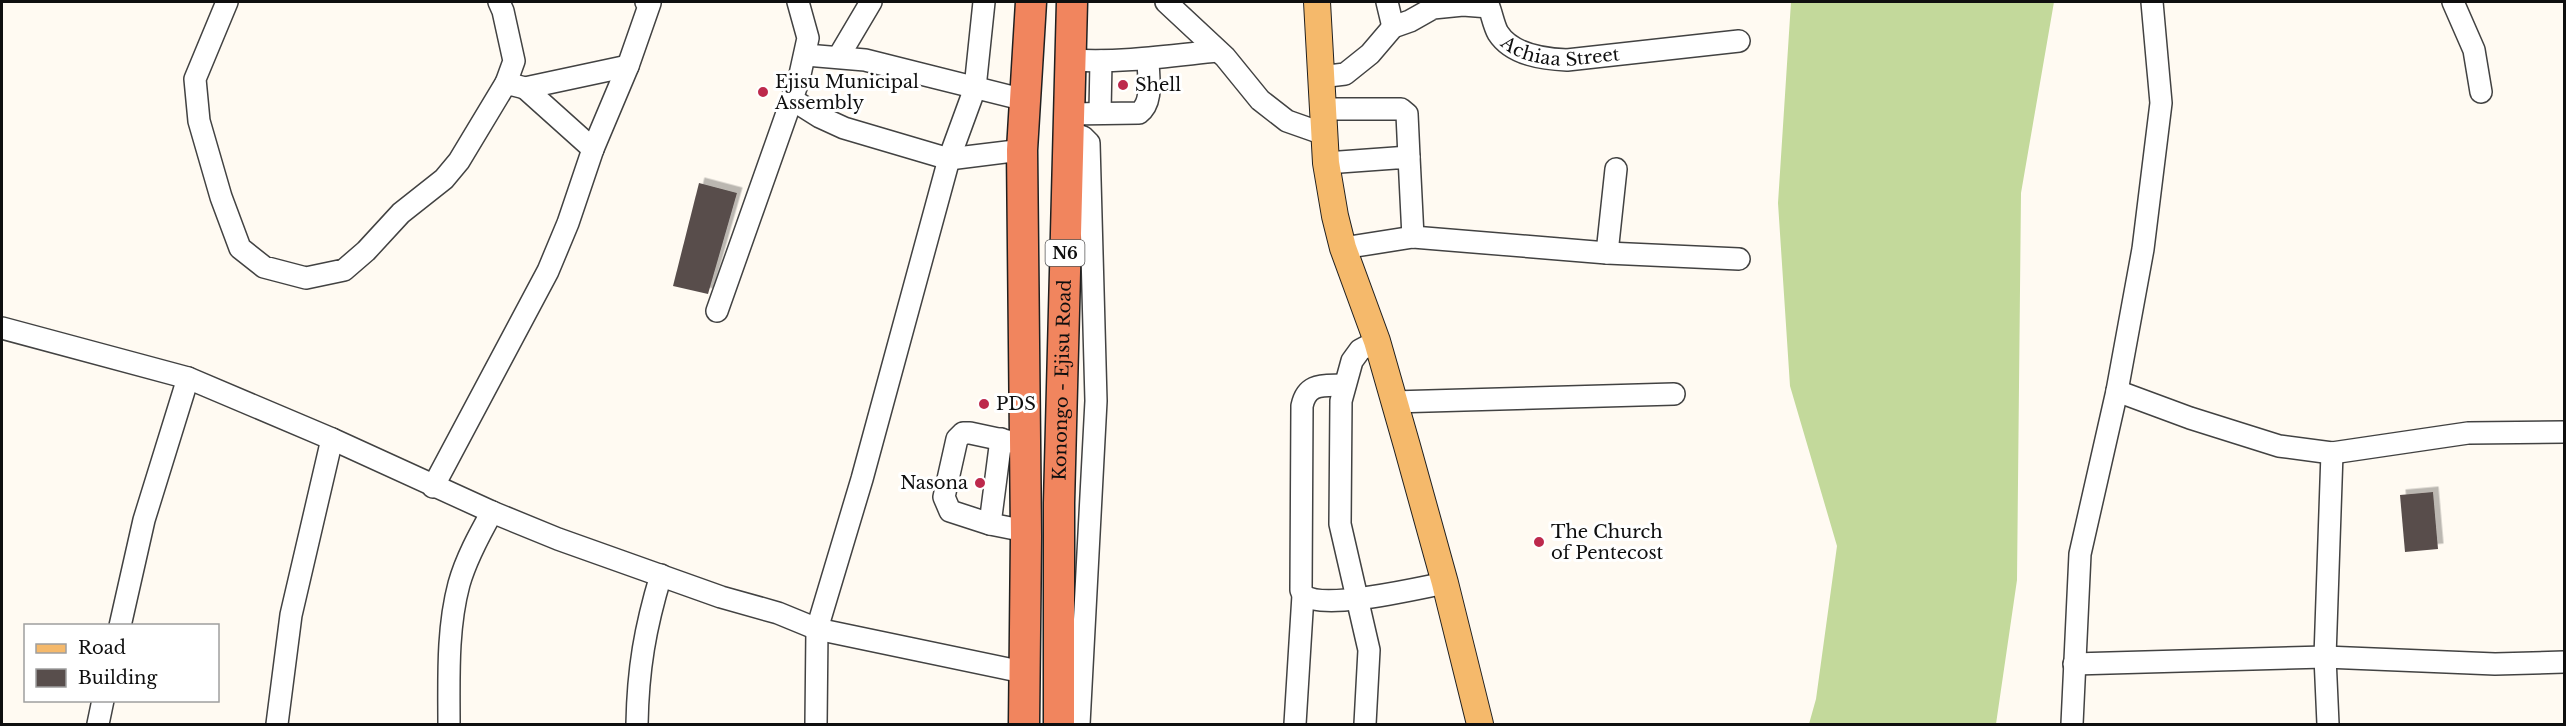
<svg xmlns="http://www.w3.org/2000/svg" width="2566" height="726" font-family="'Libre Baskerville',serif">
<defs>
<filter id="shadow"><feDropShadow dx="5.5" dy="-5.5" stdDeviation="0" flood-color="#0004"/></filter>
</defs>
<rect width="100%" height="100%" fill="#fffaf2"/>
<polygon fill="#c3d99b" points="1791,2 2054,2 2021,193 2017,580 1996,724 1809,724 1816,699 1837,546 1790,386 1778,203"/>
<g fill="#584e4c" filter="url(#shadow)">
<polygon points="699,183 737,193 708,294 673,286"/>
<polygon points="2433,492 2438,549 2405,552 2400,495"/>
</g>
<g fill="none" stroke-linecap="round" stroke-linejoin="round">
<g stroke="#424242" stroke-width="24">
<g id="minor">
<polyline points="227,2 195,79 199,121 221,197 240,248 264,267 306,278 344,270 366,251 401,213 444,179 459,161 506,83 525,88"/>
<polyline points="499,2 503,11 514,61 506,83"/>
<polyline points="1166,2 1225,57 1260,100 1287,121 1324,134"/>
<polyline points="1387,2 1393,27"/>
<polyline points="2453,2 2474,50 2481,92"/>
<polyline points="806,55 865,60 1025,100"/>
<polyline points="839,56 871,2"/>
<path d="M1071,60C1120,63 1168,56 1217,51"/>
<path id="s1" d="M1320,77L1345,74L1370,54L1393,27L1410,21L1433,8L1463,5L1489,7C1492,15 1494,26 1498,33C1512,55 1544,59 1567,60L1739,41"/>
<polyline points="793,100 820,117 844,128 949,159 1022,150"/>
<polyline points="1324,109 1401,109 1407,114 1409,157"/>
<polyline points="1100,112 1101,61"/>
<path d="M1068,114L1139,113C1154,102 1148,77 1148,59"/>
<polyline points="1067,131 1083,137 1089,143 1096,401 1079,724"/>
<polyline points="593,149 525,88 628,66"/>
<polyline points="1326,163 1409,157 1413,237"/>
<polyline points="1343,248 1413,237 1607,253 1739,259"/>
<polyline points="1607,253 1616,169"/>
<polyline points="717,311 799,79 808,38 798,2"/>
<polyline points="2,328 188,378 332,439 492,512 558,539 721,597 778,613 817,629 1023,672"/>
<polyline points="2117,391 2190,418 2279,446 2332,453 2468,433 2564,432"/>
<polyline points="1393,402 1674,394"/>
<polyline points="1026,445 970,433 963,433 957,439 944,497 950,511 990,524 1026,531"/>
<polyline points="433,487 548,271 568,223 593,149 628,66 650,3 646,2"/>
<polyline points="990,524 1001,439"/>
<path d="M1303,595C1324,611 1418,588 1445,583"/>
<polyline points="120,626 144,520 188,378"/>
<polyline points="2074,664 2325,657 2495,664 2564,662"/>
<polyline points="98,724 103,700"/>
<polyline points="277,724 291,615 332,439"/>
<path d="M449,724C449,678 447,629 459,584C466,559 479,535 492,512"/>
<path d="M637,724C638,669 645,628 661,575"/>
<polyline points="816,724 817,629 862,479 949,159 975,88 984,2"/>
<path d="M1295,724L1303,595L1301,590L1302,406C1307,382 1324,386 1343,385"/>
<polyline points="1365,724 1369,650 1340,524 1341,401 1352,361 1360,350 1377,341"/>
<polyline points="2072,724 2080,554 2117,391 2143,249 2161,103 2152,2"/>
<polyline points="2328,724 2325,657 2332,453"/>
</g>
</g>
<g stroke="#202020" stroke-width="28">
<polyline id="major" points="1317,2 1326,163 1335,216 1343,248 1377,341 1407,446 1445,583 1480,724"/>
</g>
<g stroke="#202020" stroke-width="33">
<g id="highway">
<polyline points="1024,724 1026,536 1022,150 1031,2"/>
<path id="s2" d="M1059,724V503L1072,2"/>
</g>
</g>
<use href="#minor" stroke="#fff" stroke-width="21"/>
<use href="#major" stroke="#f5b96b" stroke-width="26"/>
<use href="#highway" stroke="#f1855e" stroke-width="30"/>
</g>
<g fill="#bd294c" stroke="#fff" stroke-width="2">
<circle cx="1123" cy="85" r="6"/>
<circle cx="763" cy="92" r="6"/>
<circle cx="984" cy="404" r="6"/>
<circle cx="980" cy="483" r="6"/>
<circle cx="1539" cy="542" r="6"/>
</g>
<g text-anchor="middle" dominant-baseline="central" stroke-width="6" stroke-linejoin="round" paint-order="stroke">
<rect fill="#fff" stroke="#575757" stroke-width="1.5" x="1045.5" y="240" width="39" height="26" rx="4.5"/>
<g font-size="16" font-weight="bold" fill="#0f0f0f">
<text x="1065" y="253">N6</text>
</g>
<g font-size="18" fill="#0f0f0f" stroke="#fff">
<text stroke="none"><textPath href="#s1" startOffset="290">Achiaa Street</textPath></text>
<text stroke="none"><textPath href="#s2" startOffset="344">Konongo - Ejisu Road</textPath></text>
</g>
<g font-size="18" fill="#0f0f0f" stroke="#fff" text-anchor="start">
<text x="775" y="82">Ejisu Municipal<tspan x="775" dy="21">Assembly</tspan></text>
<text x="1135" y="85">Shell</text>
<text x="996" y="404">PDS</text>
<text x="968" y="483" text-anchor="end">Nasona</text>
<text x="1551" y="532">The Church<tspan x="1551" dy="21">of Pentecost</tspan></text>
</g>
</g>
<rect width="2566" height="726" fill="none" stroke="#0f0f0f" stroke-width="6"/>
<rect x="24" y="624" width="195" height="78" fill="#ffffff" stroke="#9f9f9f" stroke-width="1.5"/>
<rect x="36" y="644" width="30" height="9" fill="#f5b96b" stroke="#9f9f9f" stroke-width="1.5"/>
<text x="78" y="654" font-size="18" fill="#0f0f0f">Road</text>
<rect x="36" y="669" width="30" height="18" fill="#584e4c" stroke="#9f9f9f" stroke-width="1.5"/>
<text x="78" y="684" font-size="18" fill="#0f0f0f">Building</text>
</svg>
